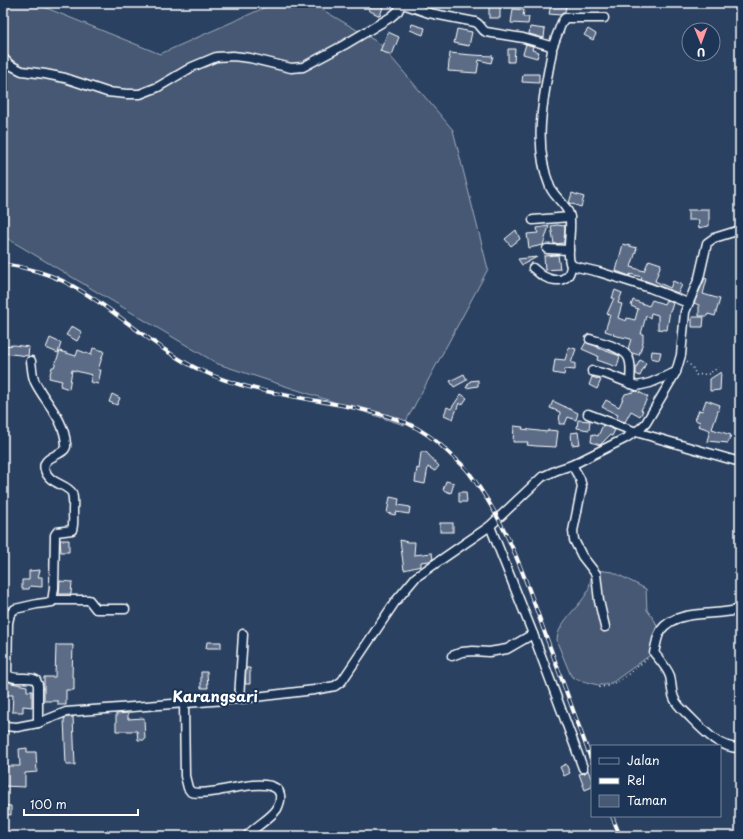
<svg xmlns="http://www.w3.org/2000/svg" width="743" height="839" font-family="'Playpen Sans',sans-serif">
<rect width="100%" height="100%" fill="#2a4161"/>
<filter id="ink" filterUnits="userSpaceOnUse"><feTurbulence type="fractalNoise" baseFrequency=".025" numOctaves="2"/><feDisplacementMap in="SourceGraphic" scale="8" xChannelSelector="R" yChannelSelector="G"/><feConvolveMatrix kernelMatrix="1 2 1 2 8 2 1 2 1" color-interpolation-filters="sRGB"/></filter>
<g filter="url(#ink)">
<g fill="#465975" stroke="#a2acba">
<polygon points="3,3 34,3 160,54 275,3 311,3 379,43 453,130 488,269 404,425 218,364 3,236"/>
<path d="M596,570L613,572L646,589L647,610L655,621L659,631L653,653L613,682L605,685H598L578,680L571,676L557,642C556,624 579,607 587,593C591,585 589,576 596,570Z"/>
</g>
<g fill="#5b6c86" stroke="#fff">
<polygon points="374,3 383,7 380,16 368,10"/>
<rect x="489" y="3" width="11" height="15"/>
<polygon points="551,4 566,6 565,12 560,15 549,14"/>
<polygon points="513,9 524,10 523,17 529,17 528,24 511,23"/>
<polygon points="412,24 425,28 423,35 410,30"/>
<polygon points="530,27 545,29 544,38 529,34"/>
<polygon points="457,29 472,32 469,46 454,43"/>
<polygon points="588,29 596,34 593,40 584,35"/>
<polygon points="388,32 399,37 392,55 380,51"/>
<polygon points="526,44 533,46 532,50 539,52 537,58 523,54"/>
<polygon points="508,49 515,49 514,62 508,62"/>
<polygon points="450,53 472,55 493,56 491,63 479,60 477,73 448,71"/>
<polygon points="523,74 539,74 539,83 522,82"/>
<polygon points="572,193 584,197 581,207 569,203"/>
<polygon points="699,209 709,209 709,226 698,228 699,220 688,220 688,210 699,210"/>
<polygon points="557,225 565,226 564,243 554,244 551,226"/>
<polygon points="549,226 543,245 529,248 527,234 538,233 537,228"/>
<polygon points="516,230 520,239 511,246 505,239"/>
<polygon points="623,244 637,248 631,267 644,271 649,260 661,264 655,281 670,288 673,281 682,285 678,293 641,279 642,277 630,274 630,276 616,271"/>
<polygon points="558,255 560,269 545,270 544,256"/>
<polygon points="537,257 522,265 518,259"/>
<polygon points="705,278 707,279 703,294 720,299 715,316 708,314 707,316 699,316 699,305 694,303"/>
<polygon points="615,290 622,293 618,303 622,304 618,318 626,321 627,318 635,320 638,309 631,306 633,300 649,306 652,300 664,304 666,300 673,303 671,310 670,310 667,330 658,329 658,315 651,313 650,318 646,316 641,334 643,334 643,342 639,355 632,353 628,349 631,339 613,335 614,334 605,331 610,315 607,314 614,298 612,298"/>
<polygon points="692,317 704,317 703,327 692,327"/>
<polygon points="72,326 82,332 77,341 66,335"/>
<polygon points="50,338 61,343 58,353 46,348"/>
<polygon points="586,342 598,347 598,348 620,356 617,367 597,360 598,356 582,349"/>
<polygon points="14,345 29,347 28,356 3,353 3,346"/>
<polygon points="569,347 576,349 571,363 575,363 575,370 565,369 564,375 553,373 555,359 565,360"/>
<polygon points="93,348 104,351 98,370 101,370 98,384 90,382 92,375 72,370 69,389 60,386 62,381 49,378 52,367 54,367 60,351 76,356 78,350 91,355"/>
<polygon points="652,351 661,352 659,360 651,358"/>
<polygon points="640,360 646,363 640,376 636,374 636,368"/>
<polygon points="721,372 720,390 710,391 710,379"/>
<polygon points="464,374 467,380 454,387 450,381"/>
<polygon points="592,377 601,380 597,389 589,385"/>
<polygon points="478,380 478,386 466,388 470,381"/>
<polygon points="637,391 648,397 641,410 643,411 640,416 631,411 625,422 616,419 618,415 602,407 606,400 619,407 625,394"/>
<polygon points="112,394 120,398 117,405 109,402"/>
<polygon points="461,394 467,398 462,405 459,403 453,419 444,415 447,407 451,409"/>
<polygon points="706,400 720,405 712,429 731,435 728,443 707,441 710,430 698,426 700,422 695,420 699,410 702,411"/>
<polygon points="553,401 578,413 576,420 568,417 565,424 559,424 560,412 550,408"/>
<polygon points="578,420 590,421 589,430 577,428"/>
<polygon points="603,425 615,430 612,436 610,435 600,445 591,442 592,434 598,436"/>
<polygon points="514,426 523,427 522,429 547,432 548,430 558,431 556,447 536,446 527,445 528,442 513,442"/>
<polygon points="578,432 580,444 572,445 571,433"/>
<polygon points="421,452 426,452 439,466 435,471 428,467 425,484 415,482 417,468 419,469"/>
<polygon points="446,481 454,483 451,493 443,490"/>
<polygon points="459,492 466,492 467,502 459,502"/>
<polygon points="390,497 399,499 398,505 410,507 409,514 396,512 395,515 387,513"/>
<rect x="440" y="523" width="13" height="9"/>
<polygon points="60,540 69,540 69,552 61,552"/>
<polygon points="400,540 407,542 415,542 414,555 432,553 433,559 429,561 421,562 421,566 404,570"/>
<polygon points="40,570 38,577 42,577 42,587 30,586 29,589 22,589 22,580 29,580 29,571"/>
<polygon points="60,581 72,582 71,594 59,594"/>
<polygon points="207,642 221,642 221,648 206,648"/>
<polygon points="56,645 73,645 72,677 74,677 74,690 66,690 66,705 58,705 58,701 44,701 44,677 55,677"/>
<polygon points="246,668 250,668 250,684 245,684"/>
<polygon points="201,672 207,672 208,688 201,688"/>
<polygon points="3,678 11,683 27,686 27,691 32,691 32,707 23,706 23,712 12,712 13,695 3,695"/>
<polygon points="128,713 128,719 144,718 145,740 138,740 137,731 116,731 116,714"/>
<polygon points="67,717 73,717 75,765 66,765 64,719"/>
<polygon points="27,748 27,752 36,752 37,772 25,773 25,787 3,786 3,766 20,766 19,749"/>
<polygon points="566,764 570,773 564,776 560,767"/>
<polygon points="588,770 592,781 592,787 585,790 579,774 585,773"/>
<polygon points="3,805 11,806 11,815 3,814"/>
</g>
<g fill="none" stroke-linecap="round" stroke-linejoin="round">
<g stroke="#fff" stroke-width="11">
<g id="minor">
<path d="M400,3L429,13L475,22C481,24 481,30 486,32L523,38L551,46L552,51C544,96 532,143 550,187C554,197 566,204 569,214C573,225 566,249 570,263L573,266L599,272L650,288L688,303"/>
<polyline points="552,48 562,22 565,18 604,18"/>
<polyline points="3,58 10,65 22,71 45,74 65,78 107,92 127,94 140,94 158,87 192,67 216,57 233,56 250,58 291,68 303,67 344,45 391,17 398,11 402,3"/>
<polyline points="533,220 570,217"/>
<polyline points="547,249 569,250"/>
<path d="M533,268C536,270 539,274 543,276C556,283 571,282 571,264"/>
<path d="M590,339C600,342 626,348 629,359C632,366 630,377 630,384"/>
<path d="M31,361C32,367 32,376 35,382C46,404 64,418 66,444C68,456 40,455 45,470C49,484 67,484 72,493C74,499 73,506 73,511C73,518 74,524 72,530L57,532L55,535L54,588L52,602L37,604L15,609L10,614L8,623L7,674C14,682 27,675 36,680L38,685V723"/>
<polyline points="592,371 606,374 637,386 650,383 676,372"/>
<polyline points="588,414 636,432 740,462"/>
<polyline points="572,465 580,479 582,487 573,531 574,540 582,556 596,574 599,601 605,627"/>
<polyline points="490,526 533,634 583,768"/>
<polyline points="53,600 89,600 96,609 125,609"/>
<path d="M740,609C717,617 677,608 661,630C657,635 656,646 654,653C660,660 667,668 670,676C672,684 671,693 675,700C677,705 683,710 687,714C702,729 718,748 740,748"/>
<polyline points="452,656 462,652 473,651 489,652 507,649 533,634"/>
<polyline points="239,699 243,634"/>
<path d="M184,703L185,776L188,788L191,792C199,794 210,792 218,791C231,789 277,776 280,795C281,800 279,805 277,809C269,820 255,826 247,836"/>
<polyline points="3,726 17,727 38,723 66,712 239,699 314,690 335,686 342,681 395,602 416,577 490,526 542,477 557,470 572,465 626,438 641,428 646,423 676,372 681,355 685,312 699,278 707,243 714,238 740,230"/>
</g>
</g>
<g stroke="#fff" stroke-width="1.5" stroke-dasharray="1 3" stroke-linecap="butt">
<polyline points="687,362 693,368 696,375 708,374 721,366"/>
<path d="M599,687C617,687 634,669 648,658"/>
</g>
<use href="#minor" stroke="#1d3557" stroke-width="8"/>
<g stroke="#fff" stroke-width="4">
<g id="rail">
<path d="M3,264C24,267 44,272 63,281C112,305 151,347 200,370C266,401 341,397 407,423C422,430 437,441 448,452C454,458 461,463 467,470C471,475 475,481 479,487C511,533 528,587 547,639C562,680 577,721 592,762"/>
<polyline points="612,816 620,836"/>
</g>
</g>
<use href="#rail" stroke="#1d3557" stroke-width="2.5" stroke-dasharray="8" stroke-linecap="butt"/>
</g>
</g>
<g text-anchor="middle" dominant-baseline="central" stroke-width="4" stroke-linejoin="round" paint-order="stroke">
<g font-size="15" font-weight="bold" fill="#fff" stroke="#1d3557">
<text x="215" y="695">Karangsari</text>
</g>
</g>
<rect width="743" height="839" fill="none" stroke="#1d3557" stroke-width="16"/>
<rect x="8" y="8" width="727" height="823" fill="none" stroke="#fff" stroke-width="1.5" filter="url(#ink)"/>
<rect x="591" y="745" width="130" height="72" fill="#1d3557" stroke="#77869a"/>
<rect x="599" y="758" width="20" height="6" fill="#1d3557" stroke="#77869a"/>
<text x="627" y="765" font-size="12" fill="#ffffff">Jalan</text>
<rect x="599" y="778" width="20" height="6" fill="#ffffff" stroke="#77869a"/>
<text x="627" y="785" font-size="12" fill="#ffffff">Rel</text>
<rect x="599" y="795" width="20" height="12" fill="#465975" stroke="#77869a"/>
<text x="627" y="805" font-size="12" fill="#ffffff">Taman</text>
<g transform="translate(701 42) rotate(179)"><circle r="19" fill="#1d3557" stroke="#77869a"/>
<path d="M0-3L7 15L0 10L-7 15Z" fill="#ff9aa2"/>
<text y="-6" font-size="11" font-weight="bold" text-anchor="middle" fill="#ffffff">U</text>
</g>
<path d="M24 809v6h114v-6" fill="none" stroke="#ffffff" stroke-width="2"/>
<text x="30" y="809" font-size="12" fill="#ffffff" stroke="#1d3557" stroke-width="3" paint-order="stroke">100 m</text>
</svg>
